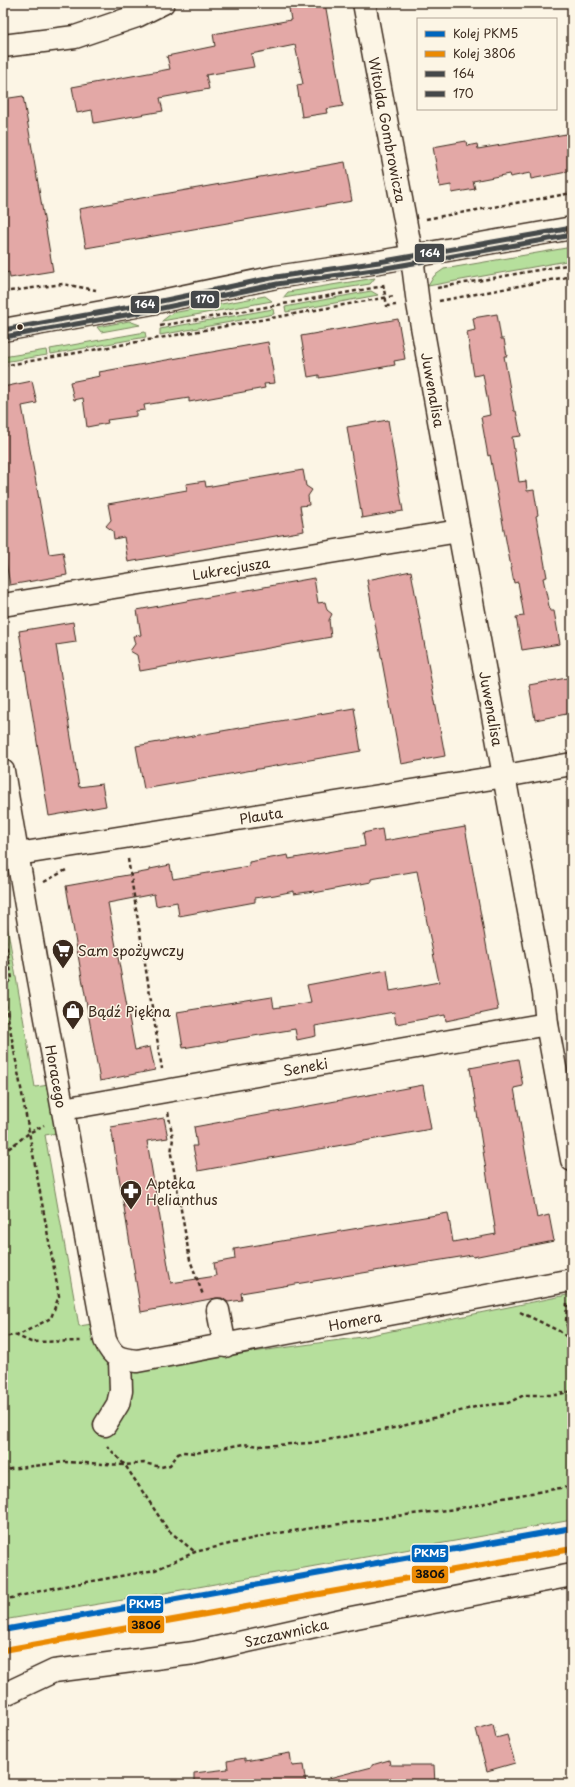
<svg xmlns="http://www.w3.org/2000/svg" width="575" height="1787" font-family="'Playpen Sans',sans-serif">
<rect width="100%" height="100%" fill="#fcf5e5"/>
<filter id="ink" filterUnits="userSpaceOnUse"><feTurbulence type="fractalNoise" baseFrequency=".025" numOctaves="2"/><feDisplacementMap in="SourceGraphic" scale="8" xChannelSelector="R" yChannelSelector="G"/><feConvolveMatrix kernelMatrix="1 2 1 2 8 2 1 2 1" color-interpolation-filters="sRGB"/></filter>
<g filter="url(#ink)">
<g fill="#b6df9c" stroke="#78845d">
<polygon points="572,247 572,260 428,286 434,276 444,269"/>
<polygon points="375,278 370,284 283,298 288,292"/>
<polygon points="371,291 378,295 286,312 285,307"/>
<polygon points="265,296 272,301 162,321 172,313"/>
<polygon points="273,309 274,314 160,335 160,329"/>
<polygon points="129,321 140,325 101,332 97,327"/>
<polygon points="145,332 146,337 51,354 50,349"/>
<polygon points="46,350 47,355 3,362 3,357"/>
<polygon points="3,902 35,1087 49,1085 57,1133 45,1135 79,1326 92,1324 129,1369 362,1337 572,1294 572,1520 159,1594 3,1620"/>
</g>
<g fill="#e3a8a6" stroke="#3b2a1e">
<polygon points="288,3 325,3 343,106 326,109 327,113 302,117 297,85 303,84 295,45 251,54 254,67 206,75 209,89 160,98 163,111 94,123 92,110 77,113 72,87 170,69 167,56 215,46 213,34 291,20"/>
<polygon points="23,96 53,271 10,278 9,272 3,274 3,99"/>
<polygon points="572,133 572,171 531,179 530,173 510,177 509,174 473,181 475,189 452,193 451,185 440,187 433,147 466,141 467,146 477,144 478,149"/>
<polygon points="345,162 352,201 86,248 79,209"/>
<polygon points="497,314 501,339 504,339 507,356 504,356 514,411 516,411 521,436 512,437 519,482 526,481 527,491 534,490 538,515 536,516 547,577 543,578 550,611 554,611 560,644 522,650 516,617 524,616 518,582 514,583 490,455 488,456 481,417 490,415 483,374 474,376 467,332 475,330 473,318"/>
<polygon points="398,319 405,359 394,361 395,365 367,370 319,378 319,375 308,377 301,336"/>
<polygon points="268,342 275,383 264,384 265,388 189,402 189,398 144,405 145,410 136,411 136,416 107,420 108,423 87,427 83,398 74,400 70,382 100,376 99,372"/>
<polygon points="32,381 37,403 22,406 49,554 63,552 67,575 10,585 3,545 3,387"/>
<polygon points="388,420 403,511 362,518 347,427"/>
<polygon points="303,470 306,486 312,490 308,496 309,505 300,506 304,531 128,562 124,537 114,539 113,531 106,526 111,520 108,504 187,490 186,484 205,481 206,487"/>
<polygon points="411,571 445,756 401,764 367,580"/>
<polygon points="314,578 318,603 325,602 327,610 332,614 329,620 331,637 140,671 137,655 130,651 135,644 133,636 141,635 137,610"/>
<polygon points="73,622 76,642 56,645 79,787 102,784 106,806 49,816 19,631"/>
<polygon points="572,677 572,713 535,720 529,685"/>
<polygon points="354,708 361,751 144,789 136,746"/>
<polygon points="465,827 498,1010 446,1021 445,1015 396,1024 394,1012 315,1026 316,1036 297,1040 295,1029 183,1048 177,1012 272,997 274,1008 311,1002 307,985 387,970 390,991 439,982 434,958 417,871 371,879 371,882 314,893 314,891 294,894 294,891 275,895 255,898 255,902 179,916 177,902 156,906 154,894 108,903 135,1050 150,1047 155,1070 100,1081 66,886 150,871 150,869 170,865 173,879 249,866 249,862 288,855 289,859 345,849 365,846 363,833 382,829 384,841"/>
<polygon points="518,1059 523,1086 514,1088 537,1218 549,1215 554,1241 473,1257 472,1255 241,1293 242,1300 228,1302 222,1298 216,1298 141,1312 111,1127 164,1118 168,1138 147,1141 171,1283 216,1276 214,1263 235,1259 234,1249 448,1213 453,1242 496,1234 470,1068"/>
<polygon points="423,1085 431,1129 198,1171 193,1146 197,1146 194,1127"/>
<polygon points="493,1724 496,1738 507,1735 515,1763 487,1771 476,1729"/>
<polygon points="290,1753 292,1766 303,1765 306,1784 194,1784 194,1773 228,1769 227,1761 245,1758 245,1761"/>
<polygon points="389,1760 390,1765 434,1765 435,1784 330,1784 329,1778 372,1767 372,1765"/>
</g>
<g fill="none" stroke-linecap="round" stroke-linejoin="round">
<g stroke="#3b2a1e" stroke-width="25">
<g id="minor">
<path id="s1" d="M364,3L412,257L418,304L459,531L544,993L547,1024L572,1160"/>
<polyline points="3,46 75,37 137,16 163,3"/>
<polyline points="3,330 147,304 276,277 379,262 572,228"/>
<path id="s2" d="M3,605L459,531"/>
<path id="s3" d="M3,771L35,958L105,1340C113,1358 119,1359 137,1361L572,1280"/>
<path id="s4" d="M18,854L505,776L572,764"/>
<path id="s5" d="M63,1109L547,1024"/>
<polyline points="218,1310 225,1346"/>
<polyline points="105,1425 118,1404 121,1391 120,1359"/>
<path id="s6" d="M3,1695L54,1671L194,1653L346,1619L572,1575"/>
</g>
</g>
<g stroke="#3b2a1e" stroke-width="2.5" stroke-dasharray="4 3" stroke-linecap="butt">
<polyline points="426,219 572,193"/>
<polyline points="383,284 387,306 396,305"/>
<polyline points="437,288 572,264"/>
<polyline points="3,292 63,284 96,290"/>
<polyline points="439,301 572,276"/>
<polyline points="160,326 384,286"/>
<polyline points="3,366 394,296"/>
<polyline points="128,859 162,1069"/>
<polyline points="44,882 66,870"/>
<polyline points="3,926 12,979"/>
<polyline points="3,988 12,978"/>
<polyline points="3,990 59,1296 51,1318 21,1334 3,1337"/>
<polyline points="168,1112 173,1138 171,1154 182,1215 190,1260 203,1295"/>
<polyline points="3,1153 29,1133 44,1125"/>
<polyline points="567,1303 566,1322 572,1342"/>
<polyline points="520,1312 559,1331 570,1339"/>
<polyline points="15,1335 31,1342 82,1341"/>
<polyline points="107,1446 125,1465 168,1530 195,1552"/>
<polyline points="3,1474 10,1469 65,1462 125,1465 144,1463 161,1467 170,1465 178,1454 183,1452 195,1453 244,1444 259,1446 310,1443 399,1427 479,1406 508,1403 524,1395 556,1395 572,1391"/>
<polyline points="3,1600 53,1588 155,1570 195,1552 272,1534 388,1517 455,1509 482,1504 497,1499 572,1486"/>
<polyline points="3,1782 3,1784"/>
</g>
<use href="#minor" stroke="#fcf5e5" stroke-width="22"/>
<g stroke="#fcf5e5" stroke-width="8">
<polyline id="bus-1" points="3,330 147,304 276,277 379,262 572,228"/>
</g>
<g stroke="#fcf5e5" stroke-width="8">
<polyline id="bus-2" points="4,337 148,311 277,284 380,269 572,235"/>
</g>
<use href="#bus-1" stroke="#45484a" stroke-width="5"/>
<use href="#bus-2" stroke="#45484a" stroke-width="5"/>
<g stroke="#fcf5e5" stroke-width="9">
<polyline id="rail-1" points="3,1630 572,1528"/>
</g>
<g stroke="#fcf5e5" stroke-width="9">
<polyline id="rail-2" points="4,1650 572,1549"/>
</g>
<use href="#rail-1" stroke="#0065bd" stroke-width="6"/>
<use href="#rail-2" stroke="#eb8a03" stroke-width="6"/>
</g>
</g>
<defs>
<g id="supermarket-pin" transform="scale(1.15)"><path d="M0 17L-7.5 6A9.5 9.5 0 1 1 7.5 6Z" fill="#3b2a1e" stroke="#fcf5e5"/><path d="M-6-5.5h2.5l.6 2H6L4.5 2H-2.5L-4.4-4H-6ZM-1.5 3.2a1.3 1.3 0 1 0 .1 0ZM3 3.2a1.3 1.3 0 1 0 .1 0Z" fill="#fff"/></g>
<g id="shop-pin" transform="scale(1.15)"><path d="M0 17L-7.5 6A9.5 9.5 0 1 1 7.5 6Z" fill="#3b2a1e" stroke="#fcf5e5"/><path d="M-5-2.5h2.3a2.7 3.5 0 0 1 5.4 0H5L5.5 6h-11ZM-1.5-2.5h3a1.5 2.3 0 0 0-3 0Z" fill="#fff"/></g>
<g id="pharmacy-pin" transform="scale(1.15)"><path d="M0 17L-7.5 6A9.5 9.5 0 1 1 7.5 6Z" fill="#3b2a1e" stroke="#fcf5e5"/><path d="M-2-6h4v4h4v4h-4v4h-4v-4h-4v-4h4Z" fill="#fff"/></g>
</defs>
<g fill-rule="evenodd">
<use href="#supermarket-pin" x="63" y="950"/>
<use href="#shop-pin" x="73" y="1011"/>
<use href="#pharmacy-pin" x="131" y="1191"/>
</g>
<circle fill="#3b2a1e" stroke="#fcf5e5" stroke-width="1.5" cx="20" cy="327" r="3.5"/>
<g text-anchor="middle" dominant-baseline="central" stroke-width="3" stroke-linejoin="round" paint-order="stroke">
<g font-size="14" fill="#3b2a1e" stroke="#fcf5e5">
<text stroke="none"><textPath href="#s1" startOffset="129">Witolda Gombrowicza</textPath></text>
<text stroke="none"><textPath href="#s1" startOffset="393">Juwenalisa</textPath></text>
<text stroke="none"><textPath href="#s2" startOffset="231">Lukrecjusza</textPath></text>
<text stroke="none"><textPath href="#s1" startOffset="717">Juwenalisa</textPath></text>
<text stroke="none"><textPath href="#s4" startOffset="246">Plauta</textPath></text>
<text stroke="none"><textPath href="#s5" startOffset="246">Seneki</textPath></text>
<text stroke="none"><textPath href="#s3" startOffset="310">Horacego</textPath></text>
<text stroke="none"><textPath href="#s3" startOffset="841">Homera</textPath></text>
<text stroke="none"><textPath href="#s6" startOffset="292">Szczawnicka</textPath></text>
</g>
<g font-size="14" fill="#3b2a1e" stroke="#fcf5e5" text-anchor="start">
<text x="78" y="950">Sam spożywczy</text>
<text x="88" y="1011">Bądź Piękna</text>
<text x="146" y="1183">Apteka<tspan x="146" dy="16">Helianthus</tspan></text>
</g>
</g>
<g stroke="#fcf5e5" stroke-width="1.5">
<rect x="414" y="243" width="31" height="20" rx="4" fill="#45484a"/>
<rect x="190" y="290" width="30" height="19" rx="4" fill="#45484a"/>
<rect x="130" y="295" width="30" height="19" rx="4" fill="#45484a"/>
<rect x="411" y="1544" width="38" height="19" rx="4" fill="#0065bd"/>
<rect x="411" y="1565" width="38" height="19" rx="4" fill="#eb8a03"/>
<rect x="126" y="1595" width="38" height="19" rx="4" fill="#0065bd"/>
<rect x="127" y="1615" width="38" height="19" rx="4" fill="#eb8a03"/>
</g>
<g font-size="11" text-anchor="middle" font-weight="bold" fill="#fff">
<text x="430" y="257">164</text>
<text x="205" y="303">170</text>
<text x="145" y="308">164</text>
<text x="430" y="1557">PKM5</text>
<text x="145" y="1608">PKM5</text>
</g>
<g font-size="11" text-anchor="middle" font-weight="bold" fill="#111">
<text x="430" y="1578">3806</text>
<text x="146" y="1629">3806</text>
</g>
<rect width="575" height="1787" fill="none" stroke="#fcf5e5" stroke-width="16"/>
<rect x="8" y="8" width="559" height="1771" fill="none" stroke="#3b2a1e" stroke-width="1.5" filter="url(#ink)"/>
<rect x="417" y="18" width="140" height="92" fill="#fcf5e5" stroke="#afa495"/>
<rect x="425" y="31" width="20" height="6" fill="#0065bd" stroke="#afa495"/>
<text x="453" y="38" font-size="12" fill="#3b2a1e">Kolej PKM5</text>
<rect x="425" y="51" width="20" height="6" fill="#eb8a03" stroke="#afa495"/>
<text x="453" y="58" font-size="12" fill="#3b2a1e">Kolej 3806</text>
<rect x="425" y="71" width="20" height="6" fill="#45484a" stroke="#afa495"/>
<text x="453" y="78" font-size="12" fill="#3b2a1e">164</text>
<rect x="425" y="91" width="20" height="6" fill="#45484a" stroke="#afa495"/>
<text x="453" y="98" font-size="12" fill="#3b2a1e">170</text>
</svg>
